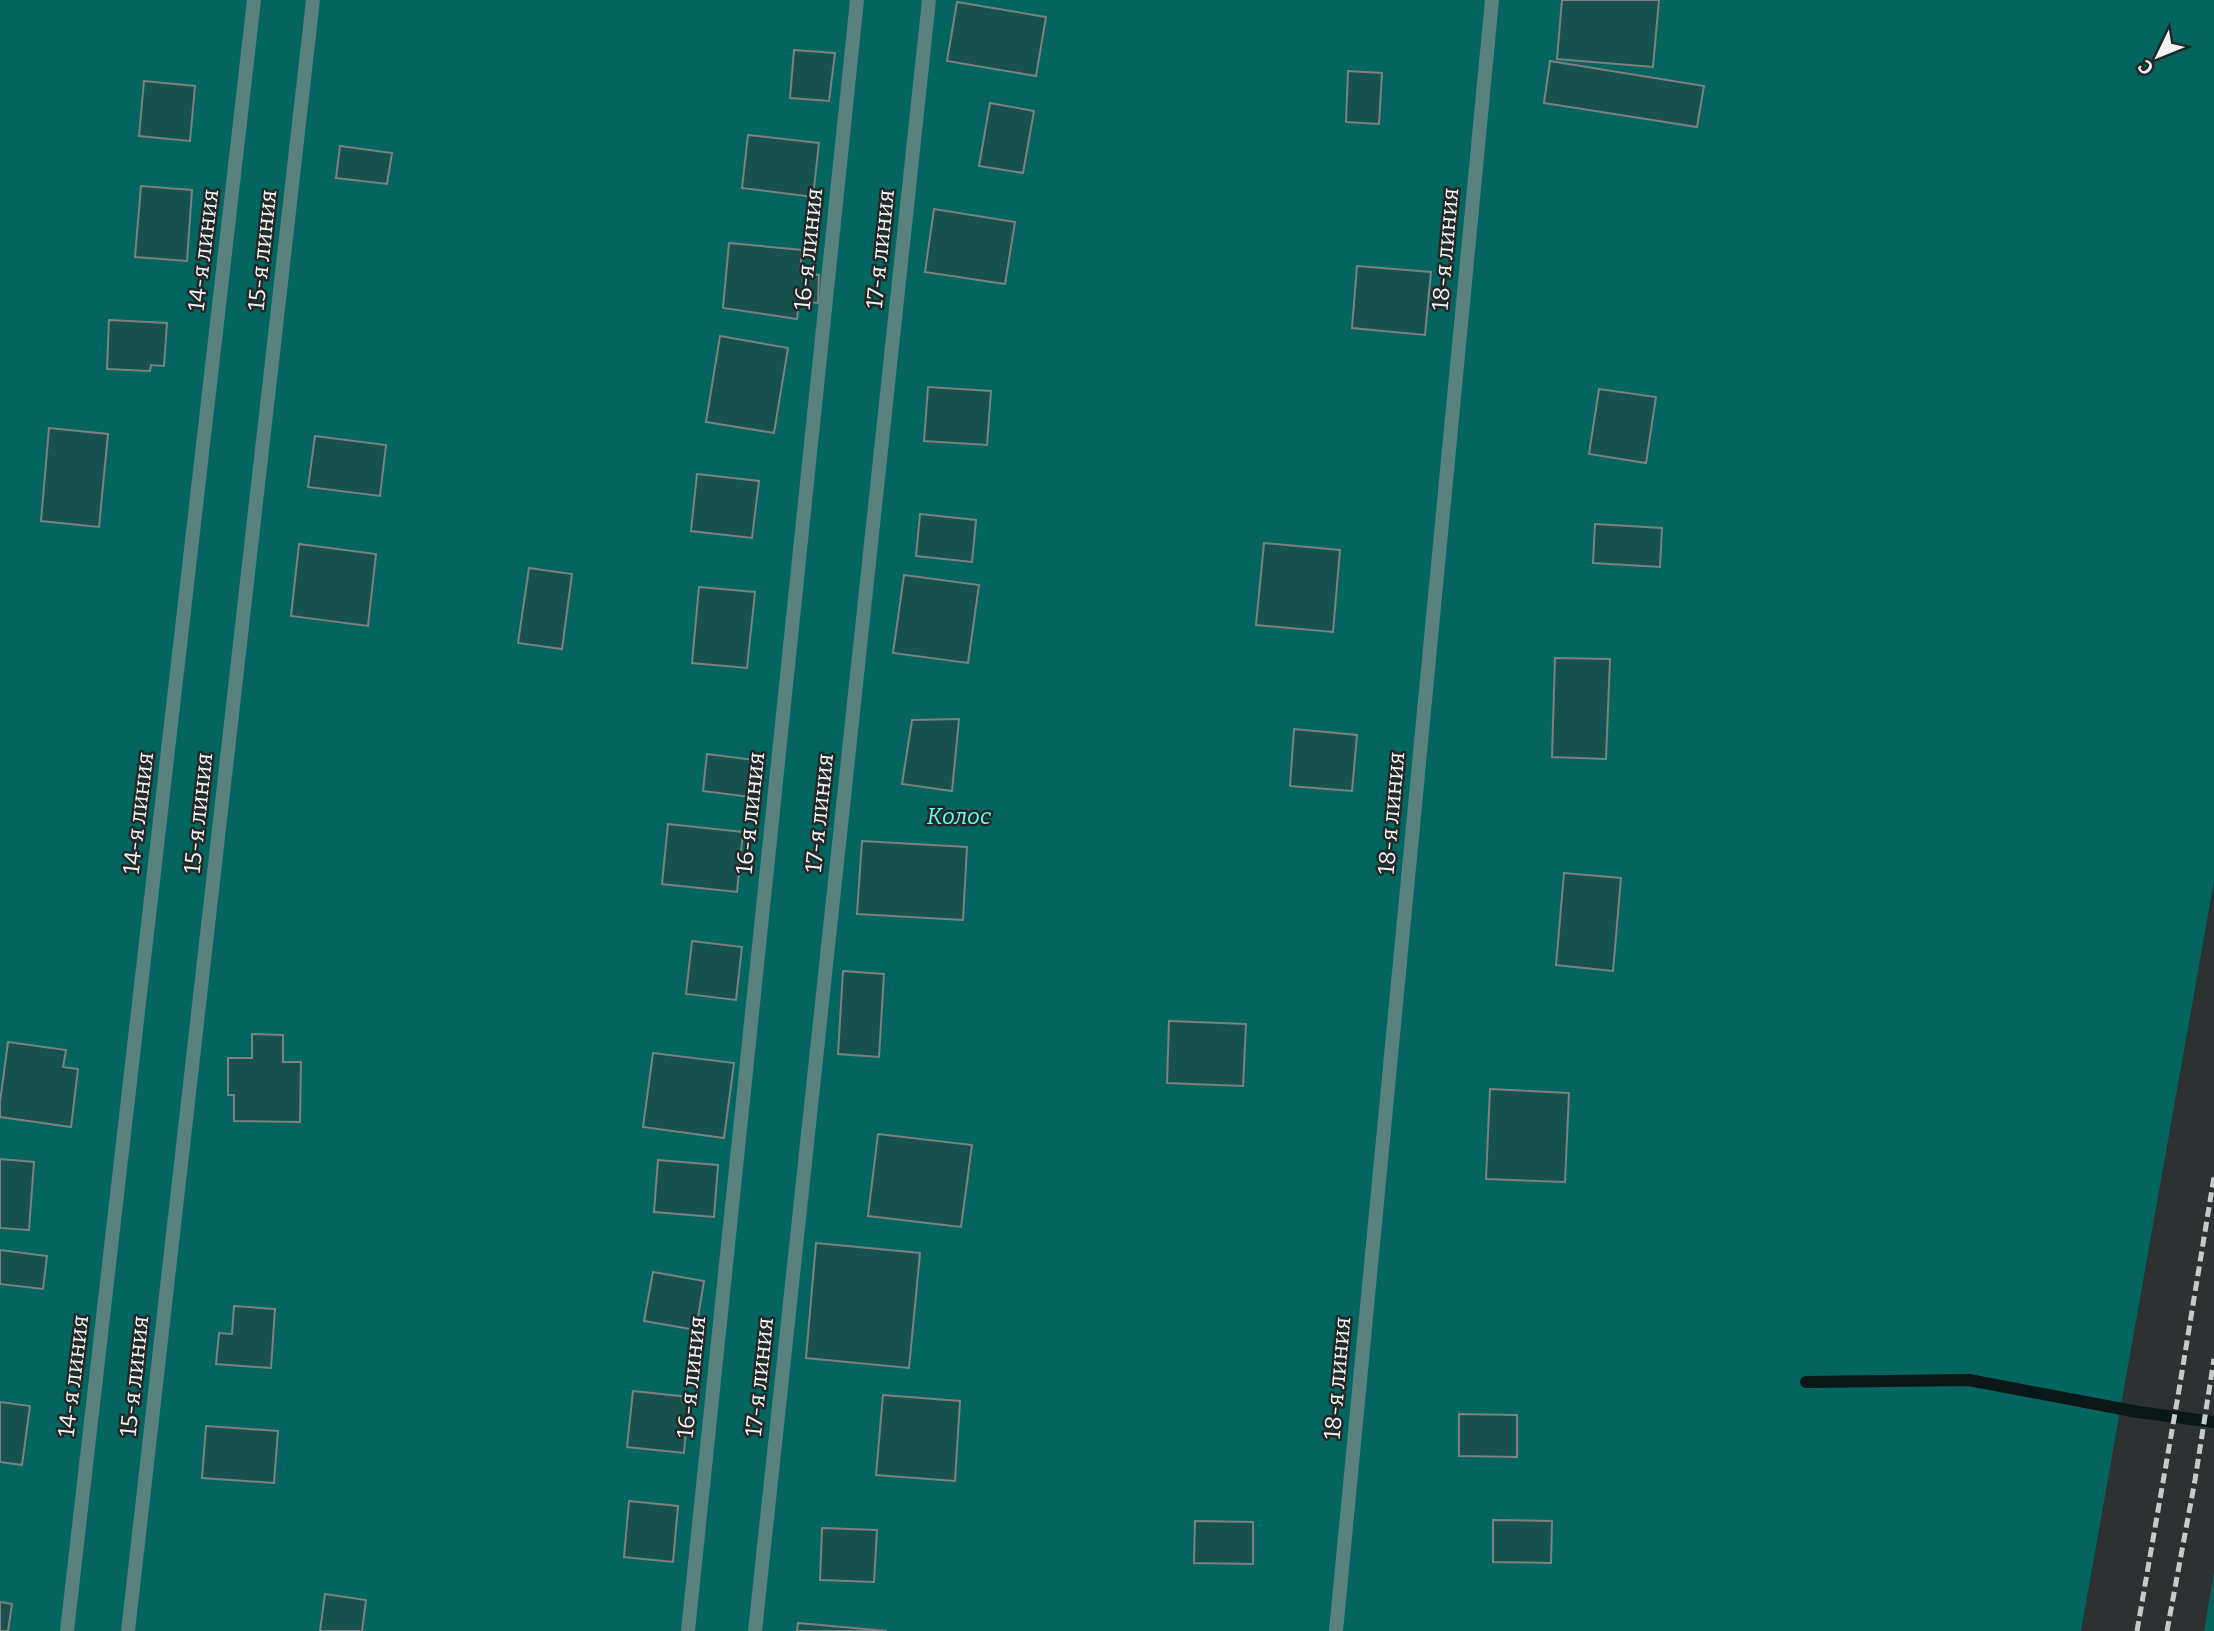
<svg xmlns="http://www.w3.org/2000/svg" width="2214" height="1631" font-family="Bitter,serif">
<rect width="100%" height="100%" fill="#2e3131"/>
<g fill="#046560">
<polygon points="0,0 2214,0 2214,881 2081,1631 0,1631"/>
<polygon points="2214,1573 2214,1631 2204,1631"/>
</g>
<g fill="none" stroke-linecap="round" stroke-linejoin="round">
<polyline stroke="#091716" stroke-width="12" points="1806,1382 1969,1380 2138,1412 2214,1422"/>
</g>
<g fill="#17524f" stroke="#7d8180" stroke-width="2">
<polygon points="1562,0 1659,0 1653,67 1557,59"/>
<polygon points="957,2 1046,17 1036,76 947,61"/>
<polygon points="794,50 835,53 829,101 790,98"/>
<polygon points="1550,61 1704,86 1697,127 1544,103"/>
<polygon points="1348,71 1382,73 1379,124 1346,122"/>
<polygon points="144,81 195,86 190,141 139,136"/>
<polygon points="990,103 1034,111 1023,173 979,166"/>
<polygon points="748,135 819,143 813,197 742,188"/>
<polygon points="340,146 392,153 387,184 336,178"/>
<polygon points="141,186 192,190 187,261 135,257"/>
<polygon points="934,209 1015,222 1005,284 925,272"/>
<polygon points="729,243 802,250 800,273 819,275 818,303 799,301 797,319 723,308"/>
<polygon points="1357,266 1431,272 1425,335 1352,328"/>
<polygon points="109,320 167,323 164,366 151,365 150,371 107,369"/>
<polygon points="720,336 788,348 774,433 706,422"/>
<polygon points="928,387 991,391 987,445 924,441"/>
<polygon points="1599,389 1656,397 1646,463 1589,454"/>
<polygon points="49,428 108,434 99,527 41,521"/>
<polygon points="315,436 386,445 380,496 308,487"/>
<polygon points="697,474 759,481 752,538 691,531"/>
<polygon points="920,514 976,520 972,562 916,556"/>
<polygon points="1595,524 1662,528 1660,567 1593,563"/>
<polygon points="1264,543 1340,550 1333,632 1256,625"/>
<polygon points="299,544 376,554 368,626 291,616"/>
<polygon points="529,568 572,574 562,649 518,643"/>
<polygon points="904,575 979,585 968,663 893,653"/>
<polygon points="699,587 755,592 747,668 692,663"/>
<polygon points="1555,658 1610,659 1606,759 1552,757"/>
<polygon points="959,719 952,791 902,784 912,720"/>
<polygon points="1294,729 1357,735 1352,791 1290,786"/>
<polygon points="707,754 755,760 750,797 703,791"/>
<polygon points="668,824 743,832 737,892 662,884"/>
<polygon points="862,841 967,847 963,920 857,914"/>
<polygon points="1564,873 1621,878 1613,971 1556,965"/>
<polygon points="692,941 742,947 736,1000 686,994"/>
<polygon points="843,971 884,974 879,1057 838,1054"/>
<polygon points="1169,1021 1246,1024 1243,1086 1167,1083"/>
<polygon points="252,1034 283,1035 283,1062 301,1062 300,1122 234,1121 234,1095 228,1095 228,1058 252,1058"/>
<polygon points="8,1042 66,1050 63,1067 78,1069 71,1127 0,1117 0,1102"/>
<polygon points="653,1053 734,1063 724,1138 643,1127"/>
<polygon points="1490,1089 1569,1093 1565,1182 1486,1179"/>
<polygon points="878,1134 972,1145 961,1227 868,1216"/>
<polygon points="0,1159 34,1162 29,1230 0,1228"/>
<polygon points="658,1160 718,1165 714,1217 654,1212"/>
<polygon points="816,1243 920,1253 909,1368 806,1358"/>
<polygon points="0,1250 47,1256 43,1289 0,1284"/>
<polygon points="653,1272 704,1281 696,1330 644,1321"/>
<polygon points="234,1306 275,1309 271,1368 216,1364 219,1333 232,1334"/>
<polygon points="633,1391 689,1397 684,1453 627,1447"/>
<polygon points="883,1395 960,1401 955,1481 876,1475"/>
<polygon points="0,1402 30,1406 22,1465 0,1462"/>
<polygon points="1459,1414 1517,1415 1517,1457 1459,1456"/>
<polygon points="206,1426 278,1431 274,1483 202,1478"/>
<polygon points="629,1501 678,1506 673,1562 624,1557"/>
<polygon points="1493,1520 1552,1521 1551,1563 1493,1562"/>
<polygon points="1195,1521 1253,1522 1253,1564 1194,1563"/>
<polygon points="822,1528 877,1530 874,1582 820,1580"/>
<polygon points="325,1594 366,1600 362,1631 320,1631"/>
<polygon points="0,1602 12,1604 8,1631 0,1631"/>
<polygon points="798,1623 887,1631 797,1631"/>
</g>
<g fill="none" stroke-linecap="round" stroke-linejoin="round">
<g stroke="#59817e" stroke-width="14">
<polyline points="67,1631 254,0"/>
<polyline points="128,1631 313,0"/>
<polyline points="688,1631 857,0"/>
<polyline points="755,1631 929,0"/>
<polyline points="1336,1631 1492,0"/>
</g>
<g stroke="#c8caca" stroke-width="5" stroke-dasharray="10 5" stroke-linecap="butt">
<polyline points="2137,1631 2178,1396 2214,1177"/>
<polyline points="2167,1631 2195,1480 2214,1359"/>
</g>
</g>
<g text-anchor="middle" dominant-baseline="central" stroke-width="5" stroke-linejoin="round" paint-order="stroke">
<g font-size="23" fill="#f2f4f4" stroke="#242727">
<text transform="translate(808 249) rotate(-84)">16-я линия</text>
<text transform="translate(880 249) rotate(-84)">17-я линия</text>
<text transform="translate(1445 249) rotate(-85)">18-я линия</text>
<text transform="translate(203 250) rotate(-83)">14-я линия</text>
<text transform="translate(262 250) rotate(-84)">15-я линия</text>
<text transform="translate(138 813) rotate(-83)">14-я линия</text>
<text transform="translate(198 813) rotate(-84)">15-я линия</text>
<text transform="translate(750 813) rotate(-84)">16-я линия</text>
<text transform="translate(819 813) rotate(-84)">17-я линия</text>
<text transform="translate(1391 813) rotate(-85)">18-я линия</text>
<text transform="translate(73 1376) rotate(-83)">14-я линия</text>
<text transform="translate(134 1376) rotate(-84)">15-я линия</text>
<text transform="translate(691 1377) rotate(-84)">16-я линия</text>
<text transform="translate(759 1377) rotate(-84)">17-я линия</text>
<text transform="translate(1337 1378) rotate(-85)">18-я линия</text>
</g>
<g font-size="23" font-style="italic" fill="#63fdf3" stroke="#242727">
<text x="959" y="816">Колос</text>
</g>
</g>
<g transform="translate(2158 56) rotate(227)" stroke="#242727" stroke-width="5" paint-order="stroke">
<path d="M0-5L12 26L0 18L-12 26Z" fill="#f2f4f4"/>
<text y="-10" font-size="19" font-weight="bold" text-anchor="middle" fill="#f2f4f4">С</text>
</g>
</svg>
